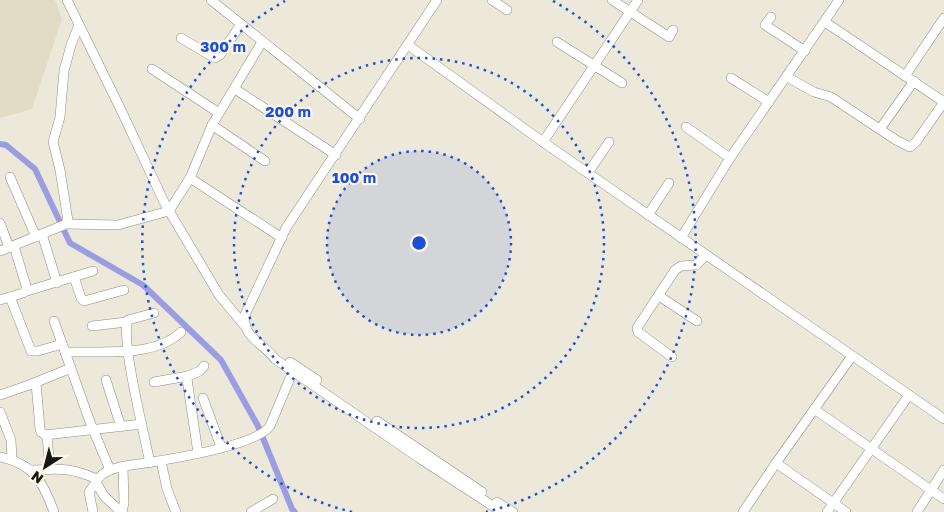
<svg xmlns="http://www.w3.org/2000/svg" width="944" height="512" font-family="'Golos Text',sans-serif">
<rect width="100%" height="100%" fill="#ede9da"/>
<polygon fill="#e2dbc6" points="0,0 55,0 62,19 32,109 0,118"/>
<g fill="none" stroke-linecap="round" stroke-linejoin="round">
<polyline stroke="#9a9de2" stroke-width="6" points="0,144 6,145 35,169 70,243 143,285 221,360 258,426 292,509 295,512"/>
<g stroke="#8f8b7e" stroke-width="10">
<g id="minor">
<polyline points="67,0 122,112 165,204 219,295 245,326"/>
<polyline points="211,0 360,119"/>
<path d="M437,0L286,228L245,315C242,338 264,343 275,359L419,458L502,512"/>
<polyline points="492,0 507,10"/>
<polyline points="612,0 669,37 673,30"/>
<polyline points="771,17 765,25 805,51"/>
<polyline points="825,22 944,102"/>
<polyline points="181,38 215,58 220,55 241,24"/>
<polyline points="557,42 622,83"/>
<polyline points="408,45 543,142 944,419"/>
<polyline points="152,69 219,113"/>
<polyline points="905,76 944,18"/>
<polyline points="787,77 814,92 831,97 896,140 910,147 916,142 944,102"/>
<polyline points="731,78 769,102"/>
<polyline points="235,89 336,155"/>
<polyline points="212,125 265,161"/>
<polyline points="686,127 730,158"/>
<polyline points="880,129 914,81"/>
<polyline points="543,142 638,0"/>
<polyline points="588,173 609,142"/>
<polyline points="10,177 36,237"/>
<polyline points="190,178 282,238"/>
<polyline points="648,215 669,183"/>
<polyline points="0,223 9,247"/>
<polyline points="67,224 118,225 169,211 190,178 212,125 262,42"/>
<polyline points="42,234 57,283"/>
<polyline points="681,238 730,158 839,0"/>
<polyline points="0,251 64,225 68,221 60,170 53,142 60,117 64,71 71,45 79,25"/>
<polyline points="74,277 81,298 84,301 124,290"/>
<polyline points="27,291 93,271"/>
<polyline points="659,296 697,321"/>
<polyline points="10,297 31,351 38,351 62,344"/>
<polyline points="0,300 23,293 27,289 14,246"/>
<polyline points="54,321 90,422 110,470"/>
<polyline points="92,326 127,322"/>
<path d="M65,352C101,351 154,358 181,332"/>
<polyline points="672,357 638,332 637,328 675,270 681,266 696,265 706,255"/>
<polyline points="290,362 317,380"/>
<polyline points="106,380 121,427"/>
<polyline points="154,382 188,376"/>
<polyline points="36,383 40,429 41,432 47,436 50,469"/>
<polyline points="0,395 29,385 71,368"/>
<polyline points="203,398 221,447"/>
<polyline points="814,409 944,499"/>
<polyline points="0,412 11,440 12,459"/>
<polyline points="377,421 482,492"/>
<polyline points="45,435 142,424"/>
<polyline points="198,453 187,379 188,376 200,371 204,366"/>
<path d="M0,457C34,464 43,482 54,512"/>
<polyline points="161,461 167,489 176,512"/>
<path d="M150,463C145,437 120,339 128,320L154,313"/>
<polyline points="776,463 846,512"/>
<path d="M31,470C60,469 70,467 97,479"/>
<polyline points="497,502 513,512"/>
<polyline points="93,512 89,492 96,482"/>
<path d="M121,512L104,496L96,482C99,476 105,472 111,470C121,465 134,465 145,463C171,459 256,446 270,426L293,371"/>
<polyline points="122,512 124,503 123,467"/>
<polyline points="251,512 273,499"/>
<polyline points="743,512 776,463 852,356"/>
<polyline points="827,512 909,395"/>
<polyline points="917,512 944,470"/>
</g>
</g>
<use href="#minor" stroke="#fff" stroke-width="9"/>
</g>
<circle cx="419" cy="243" r="92" fill="#1d4ed8" fill-opacity=".12"/>
<g fill="none" stroke="#1d4ed8" stroke-width="2.5" stroke-dasharray="2.5 5">
<circle cx="419" cy="243" r="92"/>
<circle cx="419" cy="243" r="185"/>
<path d="M352 512A277 277 0 0 1 285 1M553 1A277 277 0 0 1 486 512"/>
</g>
<circle cx="419" cy="243" r="8" fill="#1d4ed8" stroke="#fbf6e7" stroke-width="2.5"/>
<g font-size="15" text-anchor="middle" font-weight="bold" fill="#1d4ed8" stroke="#fbf6e7" stroke-width="4.5" stroke-linejoin="round" paint-order="stroke">
<text x="223" y="52">300 m</text>
<text x="288" y="117">200 m</text>
<text x="354" y="183">100 m</text>
</g>
<g transform="translate(45 467) rotate(216)" stroke="#fbf6e7" stroke-width="4" paint-order="stroke">
<path d="M0-4L9 19L0 12L-9 19Z" fill="#181611"/>
<text y="-8" font-size="14" font-weight="bold" text-anchor="middle" fill="#181611">N</text>
</g>
</svg>
